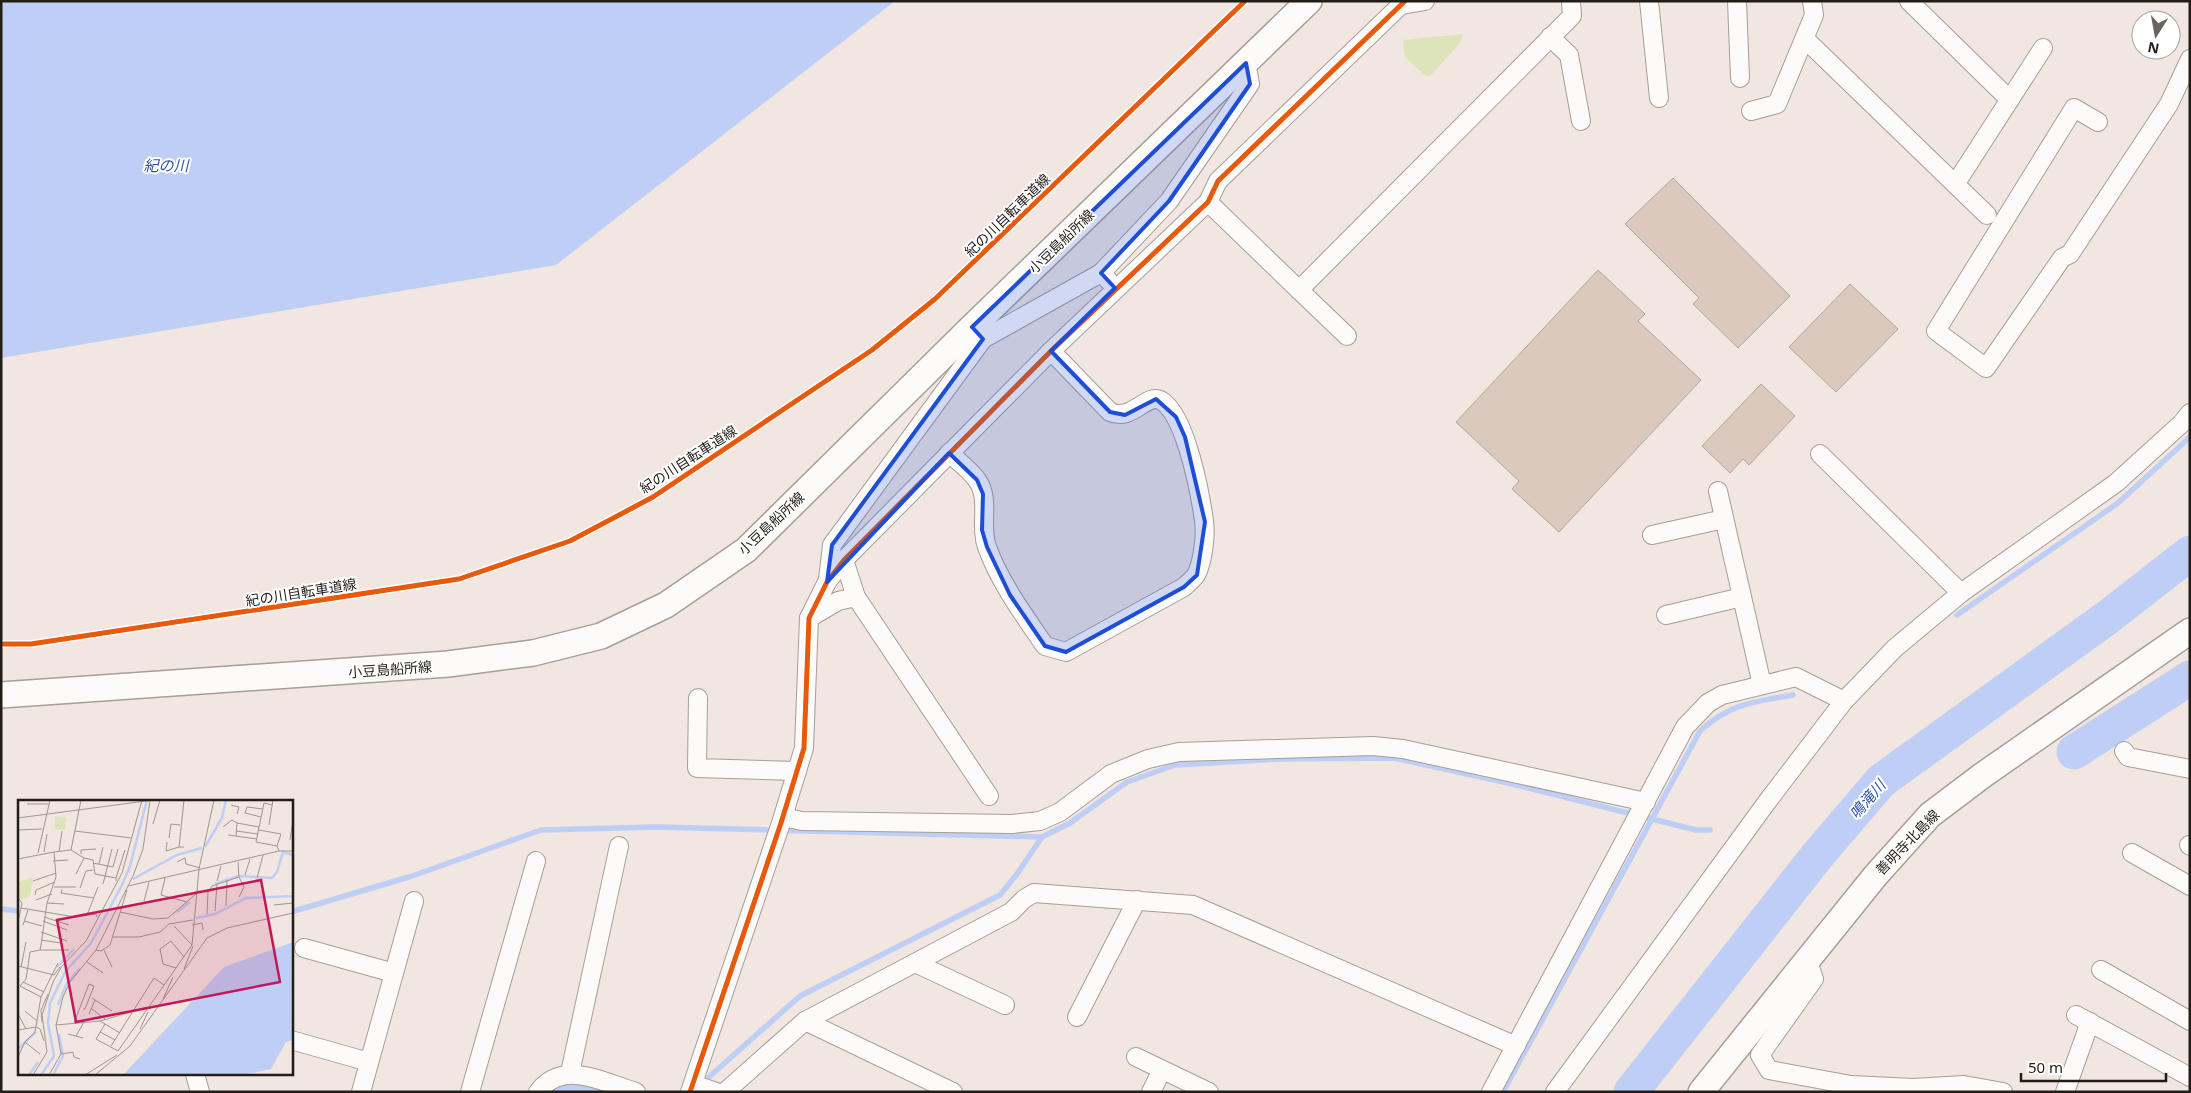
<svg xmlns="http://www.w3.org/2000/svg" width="2191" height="1093" font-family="'Noto Sans','Noto Sans JP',sans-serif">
<rect width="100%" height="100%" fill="#f1e6e0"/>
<polygon fill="#dee4ba" points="1463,34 1460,43 1430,76 1426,76 1405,57 1403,40"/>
<polygon fill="#becef4" points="1,1 895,1 556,265 1,358"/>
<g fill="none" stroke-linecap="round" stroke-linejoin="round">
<g stroke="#becef4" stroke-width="5.5">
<polyline points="1957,615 2118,503 2190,437"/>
<polyline points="1,909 19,911"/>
<polyline points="291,912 412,876 541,830 656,827 1042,837 1070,823 1127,782 1175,765 1280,759 1394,758 1508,783 1696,830 1710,830"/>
<polyline points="709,1077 800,996 1000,895 1017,874 1042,837"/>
<path d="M1503,1092L1700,731C1731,703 1753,702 1793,695"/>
</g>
<g stroke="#becef4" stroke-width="35">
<polyline points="2074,752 2190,678"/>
<polyline points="559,1092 575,1089 584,1092"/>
<polyline points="1631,1092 1817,856 1881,781 2108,617 2190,553"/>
</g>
</g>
<g fill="#dcc9bd" stroke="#afa7a2">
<polygon points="1673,178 1790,296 1738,348 1693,304 1699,298 1625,224"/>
<polygon points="1598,270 1645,314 1638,321 1701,380 1559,532 1512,489 1519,481 1456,422"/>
<polygon points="1850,284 1898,329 1836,392 1789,347"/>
<polygon points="1761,384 1795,416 1749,465 1743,459 1730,473 1702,446"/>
</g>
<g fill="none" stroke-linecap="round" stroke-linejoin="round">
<g stroke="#a69e9a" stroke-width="20">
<g id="minor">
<polyline points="1649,1 1659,98"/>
<polyline points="1737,1 1740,78"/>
<polyline points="1909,1 2010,100"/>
<polyline points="1402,5 1425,1"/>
<polyline points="1550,37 1569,55 1581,121"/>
<polyline points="1805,39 1987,215"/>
<polyline points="1751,111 1777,104 1814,15 1812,1"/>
<polyline points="2098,122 2074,108 1936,331 1986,368 2062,258 2070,254 2169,104 2190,59"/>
<polyline points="1956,183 2043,48"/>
<polyline points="1208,202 1299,290 1572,16 1571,1"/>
<polyline points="1101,273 1169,201 1250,84 1246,63"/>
<polyline points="1299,290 1347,336"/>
<polyline points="983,339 1101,273 1109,281"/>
<path d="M949,453C958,461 970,470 977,480C991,499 979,525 987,547C1000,583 1024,615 1045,646L1066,652L1184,587C1188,583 1195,578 1197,573C1203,560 1206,535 1204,521C1200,492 1186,417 1162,401C1147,391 1133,422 1110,412L1051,351"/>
<polyline points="1820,454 1961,593"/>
<polyline points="1718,491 1762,685"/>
<polyline points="1652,535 1724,519"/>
<polyline points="844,560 856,597 989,796"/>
<polyline points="828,579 832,545 983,339 972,327"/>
<polyline points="1666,615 1742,597"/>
<polyline points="809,618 838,601 856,597"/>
<polyline points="698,698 697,768 797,771"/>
<polyline points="2124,751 2128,757 2190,769"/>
<polyline points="783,817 802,821 1012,824 1040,821 1060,812 1111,774 1148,759 1179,752 1373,746 1403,749 1646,802"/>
<polyline points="2189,845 2190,846"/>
<polyline points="2132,853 2190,886"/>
<polyline points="304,948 394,973"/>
<polyline points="1807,959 1814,979 1760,1055 1769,1070 1851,1085 1913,1088 1964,1085 2003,1092"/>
<polyline points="915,963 1005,1005"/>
<polyline points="2101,970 2190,1021"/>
<polyline points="2076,1015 2190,1077"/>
<polyline points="1077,1017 1137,900"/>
<polyline points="805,1021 953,1092"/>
<polyline points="291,1040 369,1062"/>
<polyline points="1136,1057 1209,1092"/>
<polyline points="570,1073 619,846"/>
<polyline points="195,1074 200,1092"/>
<polyline points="693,1084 716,1092"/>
<polyline points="361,1092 414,901"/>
<polyline points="470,1092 536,861"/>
<path d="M538,1092C563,1059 603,1082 636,1092"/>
<polyline points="690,1092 781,823 804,748 809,618 827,582 844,560 1051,351 1208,202 1218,181 1405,1"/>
<polyline points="725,1092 805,1021 1011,912 1024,899 1034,893 1193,905 1516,1046"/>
<polyline points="1151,1092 1162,1070"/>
<polyline points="1491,1092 1685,727 1708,703 1722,695 1796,677 1844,701"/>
<polyline points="1555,1092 1767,802 1844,701 1895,648 1961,593 2116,483 2181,424 2190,413"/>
<polyline points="2065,1092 2090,1022"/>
</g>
</g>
<g stroke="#a69e9a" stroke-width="28">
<g id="secondary">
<polyline points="1,695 448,664 533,653 601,636 666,605 746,550 972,327 1309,1"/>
<polyline points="1701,1092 1876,875 1930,815 1983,775 2190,631"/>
</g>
</g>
<use href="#minor" stroke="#fdfbfa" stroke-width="18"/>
<use href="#secondary" stroke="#fdfbfa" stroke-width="25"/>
<g stroke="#fff" stroke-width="8">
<g id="cycleway">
<polyline points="1,644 31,644 459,579 570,541 653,497 872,350 935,299 1245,1"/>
<polyline points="690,1092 781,823 804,748 809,618 827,582 844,560 1051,351 1208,202 1218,181 1405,1"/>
</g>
</g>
<use href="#cycleway" stroke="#e8590c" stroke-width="5"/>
</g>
<path fill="#1d4ed8" fill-opacity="0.2" stroke="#1d4ed8" stroke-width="4" stroke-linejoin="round" d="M1246,63L1250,84L1169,201L1101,273L1115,288L1051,351L1110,412L1125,415L1156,399L1176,417L1185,437L1205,522L1197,575L1184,587L1066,652L1045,646L1010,595L987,547L982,530L983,494L977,480L949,453L827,582L832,545L983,339L972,327Z"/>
<g text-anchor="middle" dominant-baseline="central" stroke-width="4" stroke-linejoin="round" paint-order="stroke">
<g font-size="14" fill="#231d18" stroke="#fff">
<text transform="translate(1007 215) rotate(-44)">紀の川自転車道線</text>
<text transform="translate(1061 241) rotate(-44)">小豆島船所線</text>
<text transform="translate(688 459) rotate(-33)">紀の川自転車道線</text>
<text transform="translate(771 523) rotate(-43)">小豆島船所線</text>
<text transform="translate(301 592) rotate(-9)">紀の川自転車道線</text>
<text transform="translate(390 669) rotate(-4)">小豆島船所線</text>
<text transform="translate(1907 842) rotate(-46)">善明寺北島線</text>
</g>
<g font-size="15" font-style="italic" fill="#2d51a1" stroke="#fff">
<text x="166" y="165">紀の川</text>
<text transform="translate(1867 799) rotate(-49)">鳴滝川</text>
</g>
</g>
<g transform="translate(18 800)">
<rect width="275" height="275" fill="#f1e6e0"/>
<path d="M37,16L48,17L47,30L37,29ZM15,77L12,96L4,100L0,97V82Z" fill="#dee4ba"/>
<path d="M275,142V240L268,242L253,269L226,275H105L206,167Z" fill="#becef4"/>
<path fill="none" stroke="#becef4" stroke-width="2.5" d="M187,47L204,18L208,0M115,79L159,55L184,48M197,84L220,76L254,78L259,72L265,52L275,55M159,112L172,102M178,118L197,114L228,98L275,96M39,167L56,149M40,205L49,183L62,168M0,249L18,232M11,275L20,262M23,275L36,256L30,223L32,203L47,172L73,143L104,85L112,66L129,0M35,275L45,256L41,234"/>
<path fill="none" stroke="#9f9690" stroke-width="1" d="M166,0L161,47H166M9,4H31M213,5L221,7L219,14M254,5L246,3L238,42L259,46M243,17L227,13L229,7L245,9M0,18L135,0M135,24L142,0M251,25L255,0M205,27L214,20L219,23M0,30L24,29M241,30L263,34L259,46L261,51M57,31L113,38M218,31L240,34M210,35L239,39M218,36L219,23L241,27M151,38L153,24L162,25M272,40L275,20M149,42L148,51L161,47M53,50L66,58L58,74M26,52L29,34M41,52L44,31M20,53L32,0M63,54V50L78,49M66,58L75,60L77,74L98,78V81M0,59L36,52M35,61L50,60M159,62L167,58L168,64L182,68M220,62L221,77M75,63L95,67L100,49M81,64L85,47M227,75L232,59M98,78L107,50M147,78L143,95L169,102M239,78L245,55M15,81L38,73M199,81L203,66M85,84L94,49M110,86L261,51H275M36,87H58M62,88L68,71L75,70M44,89L43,93L76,98M179,91L190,92L194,86L221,77L226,87L221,97M17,95L18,90L37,82M0,98L4,103L0,122M18,100L34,94M126,101L131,82M29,103L46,104M256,105L275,103M208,106L209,80M3,108L57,117L78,114L79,117M197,111L199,84M102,112L135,119L150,118L178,94M189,114L190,92M69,115L80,87M26,117L51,125M6,121L24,126M25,121L49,130M5,125L10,110M174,125L184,123L185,130M156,126L174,145M23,132L49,141M95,137H121L142,132L151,124L175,120M23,140L43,143M22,150H51M78,150L83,151L92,145L109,90M86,150L94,167M69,162L85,173M0,166L36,175L42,167M3,167L8,142M158,168L145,164L142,149L153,141L166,157M166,169L175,146M5,182L26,192M23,197L2,186L8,179L12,152L22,150L23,145L29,103L38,77L36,52L53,50L63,0M74,198L94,211M145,199L155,177M74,209L87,219M7,211L19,221M0,214L8,229M71,214L77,200M82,221L87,224L78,239L100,251L174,145L181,69L196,0M24,222L23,210L30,194M56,223L71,184L76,186L67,209H65M87,224L102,233M38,225L82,221L130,207M18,227L22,229L26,241M122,229L130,212M0,230L18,227M82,232L97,240M50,234L65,238M58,236L66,222M7,242L22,254M93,246L136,178L146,185M43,254L55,252L56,257L62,259M0,257L7,242L17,232L23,197L40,163M15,275L29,252L24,215L35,182L44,166L68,141L104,73L124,0M31,275L43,254L38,225L45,197L52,182L78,150L115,76L125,49L132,1M67,275L99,255M77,275L112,246L189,138L209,128L275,113"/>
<path fill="#c2185b" fill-opacity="0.15" stroke="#c2185b" stroke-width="2.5" d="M243,80L262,182L58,222L39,120Z"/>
<rect width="275" height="275" fill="none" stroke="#231d18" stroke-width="2.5"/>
</g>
<rect width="2191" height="1093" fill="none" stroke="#231d18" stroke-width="5"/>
<g transform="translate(2156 35) rotate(191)"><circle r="24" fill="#ffffff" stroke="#a7a5a3"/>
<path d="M0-4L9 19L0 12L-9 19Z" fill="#6b635e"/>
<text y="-8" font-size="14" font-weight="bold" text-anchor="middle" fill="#231d18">N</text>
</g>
<path d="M2021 1073v8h145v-8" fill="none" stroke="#231d18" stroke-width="2.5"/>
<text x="2028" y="1073" font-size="15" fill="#231d18" stroke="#ffffff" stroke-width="4" paint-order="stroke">50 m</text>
</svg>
